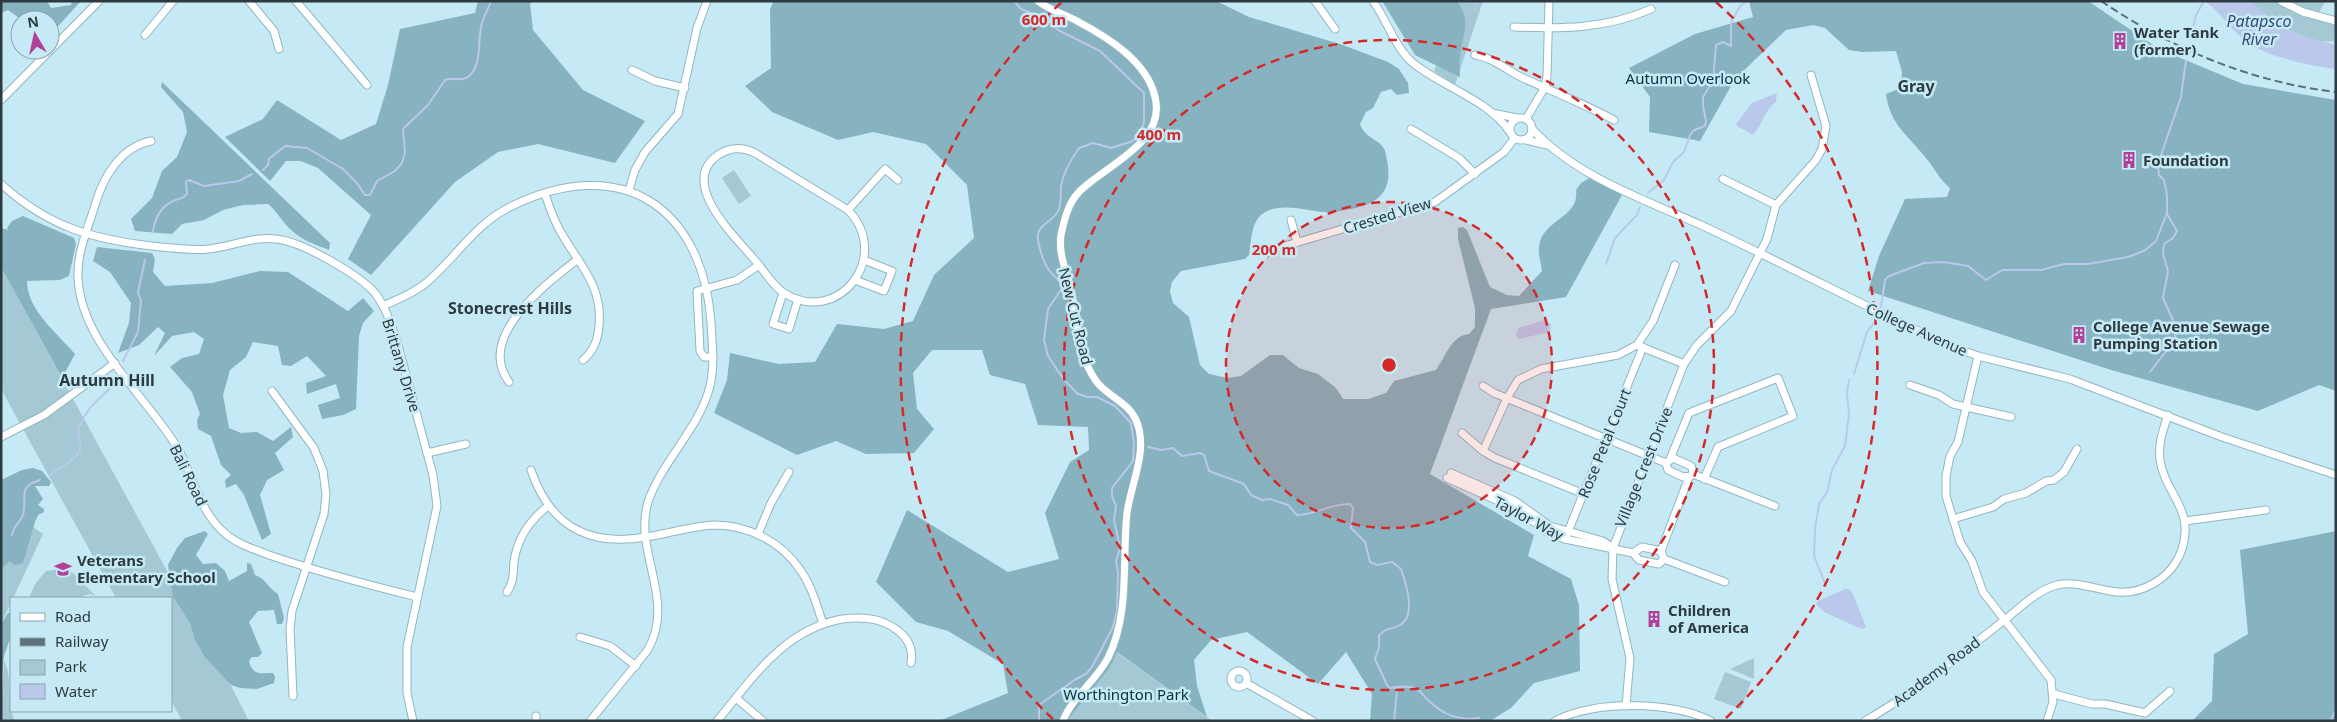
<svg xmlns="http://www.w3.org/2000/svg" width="2337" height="722" font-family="'Noto Sans',sans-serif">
<rect width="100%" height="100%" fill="#c6eaf5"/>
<g fill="#a4c9d4">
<polygon points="1457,1 1483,1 1455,85 1434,71"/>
<path d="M2249,1H2325L2318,15L2336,19V41C2302,45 2274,21 2249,1Z"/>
<polygon points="734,170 751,196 739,204 722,178"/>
<polygon points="1,267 172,580 173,597 190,623 200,649 227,678 249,721 182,721 171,700 171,598 116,598 1,389"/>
<polygon points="33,527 43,534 1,624 1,567 4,567 9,561 14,562 23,558"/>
<polygon points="62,569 73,573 96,596 90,594 76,598 29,598 35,584 46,571"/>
<polygon points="1116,652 1212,721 1067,721 1109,669"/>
<polygon points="1754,658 1754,679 1730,669"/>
<path d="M4,661C14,681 5,701 15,721H3L1,717Z"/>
<polygon points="1725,672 1751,682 1741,709 1714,699"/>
</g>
<g fill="#87b2bf">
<polygon points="1,1 47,1 51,8 71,5 72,1 81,1 50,35 50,20 22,20 8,10 1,13"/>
<polygon points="478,1 533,1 530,4 533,30 583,90 645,121 615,163 538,144 498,152 455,182 371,275 348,259 371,215 318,168 301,161 286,161 270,181 225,137 263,119 277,100 341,140 376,124 388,85 400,29 475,13"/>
<path d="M774,1H1216L1249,17L1340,44L1388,62L1399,69L1408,83L1409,93L1397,95L1391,89L1381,92L1373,108L1366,112L1360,124C1365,139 1381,139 1385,151C1394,185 1386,202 1351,209C1343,210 1333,213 1324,212C1307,211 1285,203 1267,211C1250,219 1252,240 1249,255L1245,259L1181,271L1172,282L1170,291L1173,303L1189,317L1200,365L1209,374L1228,378L1241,376L1270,355H1283L1299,368L1318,374L1336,388L1343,399H1368L1386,393L1394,381L1436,370C1446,356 1451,336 1469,334L1475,327V308L1458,239V228L1463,227L1467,230L1490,287L1507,295L1519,296L1542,271C1541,263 1538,254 1539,247C1542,219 1580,218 1576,190L1581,183L1591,177L1622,195L1566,297L1491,309L1430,474L1534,535L1528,556L1571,579L1579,605L1580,671L1534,683L1511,708L1490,721H1370L1372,694L1346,652L1318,684L1247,632L1211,640L1194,660L1197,686L1207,717L1117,652L1109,669L1067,721H939L1008,693L1003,664L948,631L916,622L876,582L907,510L1008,572L1059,559L1045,513L1070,462L1089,450L1088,427L1038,425L1025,384L990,375L982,350H932L913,373L917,409L934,429L914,453L866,454L836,441L797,455L714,413L727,380L730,353L779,364L815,362L837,324L884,329L913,321L934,275L974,238L967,185L926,144L873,132L838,140L772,112L745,86L771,68L770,9Z"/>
<path d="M1382,1H1456C1473,19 1462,36 1460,57C1459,63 1460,70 1460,77L1415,55Z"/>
<path d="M1749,1H2088L2159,49L2243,84L2336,100V391L2319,385L2258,411L2111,370L1868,291L1879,256L1905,199L1947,197L1950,188C1940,180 1935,169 1926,158C1908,135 1890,125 1886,94L1901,88L1902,72L1896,51L1862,52L1849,50L1825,28L1813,25L1786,30L1735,79L1700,141L1649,132L1650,97L1629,68L1695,34L1753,17Z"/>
<path d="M162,82L330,243L329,250C316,245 302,240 291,230C282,222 277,211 268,204L243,205L223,210L204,220L182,224L172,234L135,231L131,219L152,198L162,171L177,157L187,132L183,112L161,87Z"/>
<path d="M23,216L74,238L76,244L69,276L60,280L27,281C27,310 57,333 75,354L62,378L1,267V228L8,230L7,228L12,221Z"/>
<polygon points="97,247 152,253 155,259 153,272 165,286 212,283 260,271 288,272 348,311 363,298 374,311 363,323 359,336 356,409 343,415 322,419 318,405 340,398 336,384 307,394 306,383 326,376 307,356 291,366 282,365 278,346 253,342 246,357 230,370 223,395 229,428 241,433 257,432 273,441 291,427 293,437 275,453 284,470 267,480 260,495 271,534 262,540 244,495 236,484 226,488 225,480 231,475 221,465 211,436 198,429 197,420 200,414 192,392 170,367 182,358 199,354 204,339 194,332 172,336 154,356 165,333 158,327 139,345 118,353 129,323 131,303 110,272 93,261"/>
<polygon points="33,468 42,471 51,482 49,486 35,486 43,499 38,505 44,509 44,512 38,515 35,522 23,563 15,565 9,561 4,567 1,567 1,480 22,470"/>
<path d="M205,531L208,534L196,555L203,564L216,563L225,571L229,581L247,571V563L251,564L255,575C265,578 269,589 278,594L284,618L282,624H277L274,610L258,611L249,622L262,653L258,657H252L249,661C253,676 260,673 273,673L275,677L274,683L257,689L240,688L231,685L204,656L195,640L190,623L173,597L168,565L177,548L185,538Z"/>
<polygon points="2336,531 2336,721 2192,721 2212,701 2214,654 2248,634 2240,550"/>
<polygon points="8,613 11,613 11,636 4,656 1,682 1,624"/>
</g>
<g fill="#bac9eb">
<path d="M2205,1H2249L2281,26L2297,34L2336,45V69C2311,66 2267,57 2247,42C2231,30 2221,13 2205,1Z"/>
<path d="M1777,93L1776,102C1766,108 1762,125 1753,135L1737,126L1736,124L1752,103Z"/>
<polygon points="1545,320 1551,324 1550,332 1519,339 1516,336 1518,328"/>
<polygon points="1845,589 1849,589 1853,594 1866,627 1863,629 1857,627 1824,612 1816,604 1818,601"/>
</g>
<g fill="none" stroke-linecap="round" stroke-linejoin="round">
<g stroke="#bac9eb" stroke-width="2">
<path d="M1014,1L1021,9L1047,19L1058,30L1100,51L1144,93V122L1141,131L1133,141L1111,148L1093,143L1079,148C1072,158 1063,174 1061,186C1060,193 1062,201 1059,209C1052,227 1031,221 1040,249C1042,256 1045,265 1049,270C1054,278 1060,278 1062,288L1048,309L1044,340L1048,356L1064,380L1078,394L1088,397H1097L1115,406L1131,423L1134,444L1133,461L1112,488V496L1116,506L1114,520L1120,548L1116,562L1118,572L1117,611L1113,627L1092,667L1086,674L1076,679L1039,705V721"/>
<polyline points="1475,9 1476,1"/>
<polyline points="2190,39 2196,15 2204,1"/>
<path d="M263,170L268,165L269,159L285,146L307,148L343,169L357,183L365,195H370L377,181L395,171L402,163L405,153L403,129L428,105L445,80C453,77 460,82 468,77C484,65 476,36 483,20C485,13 489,8 491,1"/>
<polyline points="1648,193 1664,180 1673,162 1684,152 1690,135 1694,130 1705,126 1706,121 1703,106 1703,97 1713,81 1716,45 1723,42 1731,46 1731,23 1740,6 1747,1"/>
<path d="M153,231C155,219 160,207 173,201C178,199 183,199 187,194L186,182L189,180L204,186L239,181L252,174"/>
<polyline points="1606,264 1615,238 1637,215 1640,207"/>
<polyline points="1881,307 1885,280 1889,276 1924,263 1943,262 1968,266 1986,280 2002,270 2041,270 2064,264 2088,264 2128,257 2144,251 2156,241 2167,213 2167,195 2164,180 2159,175 2158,164 2181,97 2186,60"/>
<polyline points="123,361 138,332 141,301 138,292 145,260"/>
<polyline points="2150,372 2174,341 2177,329 2163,298 2168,271 2163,254 2164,244 2173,238 2177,231 2167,214"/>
<polyline points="1854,374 1867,332 1877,319"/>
<path d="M1148,447L1161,450L1173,448L1182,456L1200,453L1204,455L1209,471L1244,484L1251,495L1262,500L1270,499L1288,505L1297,515C1318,514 1330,504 1350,504L1353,508L1351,528L1365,542L1370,562L1377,565L1392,562L1401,569C1406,583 1417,616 1400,625C1392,630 1385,627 1379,636V648L1375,659L1387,685L1390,688C1399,687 1409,685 1417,689C1421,691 1425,698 1429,701C1444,715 1458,721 1479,718"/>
<path d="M50,475C58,468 71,463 78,454C85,445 75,436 79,427C88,405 101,398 116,382"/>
<path d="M12,535C13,526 20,523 23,515C28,498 16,487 40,480"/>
<polyline points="1826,586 1814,556 1815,529 1819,504 1827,492 1832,470 1845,446 1849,414 1847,393 1849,380"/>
<polyline points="2336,698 2336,707"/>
<polyline points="1394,721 1397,690 1394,687"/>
<polyline points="2330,721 2336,710"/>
</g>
<g stroke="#93b6c0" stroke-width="9">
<g id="minor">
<polyline points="249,1 274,31 279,49"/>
<polyline points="296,1 367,85"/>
<path d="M1038,1C1049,10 1064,14 1077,21C1107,37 1147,61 1155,97C1167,143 1104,166 1079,192C1068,203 1064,221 1061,235C1058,257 1068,273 1072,294C1077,323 1078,356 1096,381C1107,396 1128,402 1136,420C1149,450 1131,483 1127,513C1122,561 1130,614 1108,658C1096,681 1072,697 1063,721"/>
<polyline points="1315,1 1335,29"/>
<path d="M1373,1C1387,20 1395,48 1413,63C1441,86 1490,101 1509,131"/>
<polyline points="2281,1 2303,12 2336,21"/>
<path d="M1514,27C1562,29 1606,29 1651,9"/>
<polyline points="145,35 173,1"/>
<path d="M1475,55C1494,58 1506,70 1523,78C1554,92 1584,104 1614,120"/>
<polyline points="632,70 655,81 685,88"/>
<polyline points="1,100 99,1"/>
<polyline points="1492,113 1517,118"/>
<circle cx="1521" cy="129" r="11"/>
<polyline points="1526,119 1545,87 1547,77 1549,1"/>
<polyline points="1411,129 1459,158 1475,174"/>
<path d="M1532,129C1578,178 1644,199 1703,226C1785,264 1864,306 1946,344L1978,356L2070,379L2222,437L2336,475"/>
<polyline points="1526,140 1547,145"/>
<path d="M151,141C121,147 104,176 96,202C89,226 77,251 78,276C79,340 145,395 177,447C194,476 199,513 227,535C241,546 259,551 275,557C322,573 369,585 417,597"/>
<polyline points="1723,179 1776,205"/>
<path d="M1,184C48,226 90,239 152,246C171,248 190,251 209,249C231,247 253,236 276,239C301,241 358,274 375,293C385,306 390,322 396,338L433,475L437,506L407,647V693L413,721"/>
<polyline points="629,190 635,170 645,152 678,114 697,28 707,1"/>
<path d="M545,194C549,206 553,218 559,229C578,264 603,284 599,326C598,340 594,351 583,360"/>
<polyline points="848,210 885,169 898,180"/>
<polyline points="1291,220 1297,242"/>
<polyline points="1271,250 1435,202 1504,152 1514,139"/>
<polyline points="855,280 884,291 892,271 864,260"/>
<polyline points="783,293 773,324 789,329 798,299"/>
<path d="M383,306C398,299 413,294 426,283C457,257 474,224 512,206C619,154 702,204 711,322C712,343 715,365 710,386C700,427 664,459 649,499C631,550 678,600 647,651L590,721"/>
<polyline points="1639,346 1684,364"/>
<polyline points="1978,356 1958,442 1950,456 1946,476 1946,496 1960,542 1972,561 1983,592 2051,680 2053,702 2047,721"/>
<path d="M713,357H704L700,351L697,291L737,280L759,265C739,240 676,184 718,155C730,147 743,147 755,153L848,210C893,257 838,327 784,293C774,287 766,274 759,265"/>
<path d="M509,382C475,337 547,283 578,259"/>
<polyline points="1910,385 1939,395 1953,404 2011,417"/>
<polyline points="1483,386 1494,393 1666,463"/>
<polyline points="272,391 314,448 323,471 326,494 324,514 292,611 290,629 293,696"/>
<polyline points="1462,433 1483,451 1495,458 1584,494"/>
<polyline points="1,437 44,415 115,363"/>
<polyline points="1483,451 1507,398 1518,380 1541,369 1618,355 1637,345 1653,321 1675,265"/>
<polyline points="427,453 466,444"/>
<polygon points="1673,458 1691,466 1693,471 1691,476 1683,477 1668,470 1666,463"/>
<polyline points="1670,459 1689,413 1778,378 1793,416 1718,447 1704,479"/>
<path d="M531,470C550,526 588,547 646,537C668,534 691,526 714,525C749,525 782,542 801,571C812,587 817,606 823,624"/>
<polyline points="1451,473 1515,501 1550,526 1603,541 1613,548"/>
<polyline points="1693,474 1775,506"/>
<polyline points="1447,478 1518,510 1546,531 1565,539 1633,553 1639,560 1659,564 1664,559 1661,551 1642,547 1633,553"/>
<polyline points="1953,519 1993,507 2004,499 2026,493 2046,481 2054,480 2064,472 2077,449"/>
<polyline points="2185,521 2266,510"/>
<polyline points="758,534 771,503 789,472"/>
<polyline points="1565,539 1643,347"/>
<polyline points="1661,551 1689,477"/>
<polyline points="1664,559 1725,582"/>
<path d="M507,592C514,582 513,573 514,562C517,539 530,520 548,506"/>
<polyline points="580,637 610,646 636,666"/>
<circle cx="1239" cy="679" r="8"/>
<polyline points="1246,683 1313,721"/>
<polyline points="2054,694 2092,704 2105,704 2145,713 2170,691"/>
<polyline points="736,698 763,721"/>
<polyline points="1626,706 1630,658 1612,579 1613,548 1684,364 1697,345 1731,311 1767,239 1776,205 1816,160 1822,149 1826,126 1811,75"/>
<polyline points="536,716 536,721"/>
<path d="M717,721C753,678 783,630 842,619C859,617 876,617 891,626C905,634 914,646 911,663"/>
<path d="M1555,721C1592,700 1674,701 1711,721"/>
<path d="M1865,721C1885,709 1905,697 1923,684C1951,662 1979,640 2007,618C2022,606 2038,590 2057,585C2076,581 2091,588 2110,591C2140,597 2172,579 2182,549C2195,509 2165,494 2160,460C2158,444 2163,430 2168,415"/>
</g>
</g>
<use href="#minor" stroke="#fff" stroke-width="7"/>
<path stroke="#5c7178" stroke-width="2" stroke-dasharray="8 4" stroke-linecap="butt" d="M2101,1C2172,49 2251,82 2336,92"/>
</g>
<circle cx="1389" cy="365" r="163" fill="#d62828" fill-opacity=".12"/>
<g fill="none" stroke="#d62828" stroke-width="2.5" stroke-dasharray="9 6">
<circle cx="1389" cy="365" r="163"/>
<circle cx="1389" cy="365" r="325"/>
<path d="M1053 719A488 488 0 0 1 1062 2M1716 2A488 488 0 0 1 1725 719"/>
</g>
<defs>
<g id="building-bare" transform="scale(1.35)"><path d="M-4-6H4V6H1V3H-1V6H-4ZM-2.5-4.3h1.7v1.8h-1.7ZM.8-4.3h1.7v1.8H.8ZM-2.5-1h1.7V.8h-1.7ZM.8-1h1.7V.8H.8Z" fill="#b23f98" stroke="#c6eaf5" stroke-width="2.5" paint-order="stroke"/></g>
<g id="school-bare" transform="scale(1.35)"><path d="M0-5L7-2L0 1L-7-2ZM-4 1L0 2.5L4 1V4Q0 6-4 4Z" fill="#b23f98" stroke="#c6eaf5" stroke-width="2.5" paint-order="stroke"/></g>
</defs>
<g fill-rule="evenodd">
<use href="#building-bare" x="2120" y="41"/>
<use href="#building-bare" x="2129" y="160"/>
<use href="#building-bare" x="2079" y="335"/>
<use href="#school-bare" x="63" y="569"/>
<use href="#building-bare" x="1654" y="619"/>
</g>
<g text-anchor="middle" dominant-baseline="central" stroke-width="5" stroke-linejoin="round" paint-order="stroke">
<g font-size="15" font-weight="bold" fill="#2d3b40" stroke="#c6eaf5" text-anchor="start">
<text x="2134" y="32">Water Tank<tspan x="2134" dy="17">(former)</tspan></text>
<text x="2143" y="160">Foundation</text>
<text x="2093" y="326">College Avenue Sewage<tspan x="2093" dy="17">Pumping Station</tspan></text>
<text x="77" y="560">Veterans<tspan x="77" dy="17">Elementary School</tspan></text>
<text x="1668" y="610">Children<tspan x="1668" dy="17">of America</tspan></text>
</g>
<g font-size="15" fill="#06313b" stroke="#c6eaf5">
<text x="1688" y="78">Autumn Overlook</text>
<text x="1126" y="694">Worthington Park</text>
</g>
<g font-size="15" fill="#2d3b40" stroke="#c6eaf5">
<text transform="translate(1387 215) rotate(-17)">Crested View</text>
<text transform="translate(1076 316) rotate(76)">New Cut Road</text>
<text transform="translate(1917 329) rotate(24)">College Avenue</text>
<text transform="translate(402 365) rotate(73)">Brittany Drive</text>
<text transform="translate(1604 443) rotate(-68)">Rose Petal Court</text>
<text transform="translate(1643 467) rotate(-68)">Village Crest Drive</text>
<text transform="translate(189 475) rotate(64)">Bali Road</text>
<text transform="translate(1529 518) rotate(28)">Taylor Way</text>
<text transform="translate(1936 671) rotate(-37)">Academy Road</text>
</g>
<g font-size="16" font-style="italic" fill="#374a77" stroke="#c6eaf5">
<text x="2259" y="21">Patapsco<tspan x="2259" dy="18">River</tspan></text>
</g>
<g font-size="16" font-weight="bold" fill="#2d3b40" stroke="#c6eaf5">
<text x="1916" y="86">Gray</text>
<text x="510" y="308">Stonecrest Hills</text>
<text x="107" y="380">Autumn Hill</text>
</g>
</g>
<circle cx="1389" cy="365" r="8" fill="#d62828" stroke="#c6eaf5" stroke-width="2.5"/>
<g font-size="15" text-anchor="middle" font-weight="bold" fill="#d62828" stroke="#c6eaf5" stroke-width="5" stroke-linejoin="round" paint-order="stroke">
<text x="1044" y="25">600 m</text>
<text x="1159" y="140">400 m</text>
<text x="1274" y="255">200 m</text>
</g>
<rect width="2337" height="722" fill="none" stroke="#2d3b40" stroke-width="5"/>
<rect x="10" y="597" width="162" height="115" fill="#c6eaf5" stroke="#89a4ad"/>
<rect x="20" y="613" width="25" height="8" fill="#ffffff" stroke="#89a4ad"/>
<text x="55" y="622" font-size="15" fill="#2d3b40">Road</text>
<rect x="20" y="638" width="25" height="8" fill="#5c7178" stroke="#89a4ad"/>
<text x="55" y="647" font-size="15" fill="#2d3b40">Railway</text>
<rect x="20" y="660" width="25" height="15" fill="#a4c9d4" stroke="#89a4ad"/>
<text x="55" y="672" font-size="15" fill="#2d3b40">Park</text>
<rect x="20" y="684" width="25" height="15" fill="#bac9eb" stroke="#89a4ad"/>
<text x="55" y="697" font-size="15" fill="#2d3b40">Water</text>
<g transform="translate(35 35) rotate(351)"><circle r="24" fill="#c6eaf5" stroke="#89a4ad"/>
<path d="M0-4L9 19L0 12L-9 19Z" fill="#b23f98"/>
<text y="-8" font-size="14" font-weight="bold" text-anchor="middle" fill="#2d3b40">N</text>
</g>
</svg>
